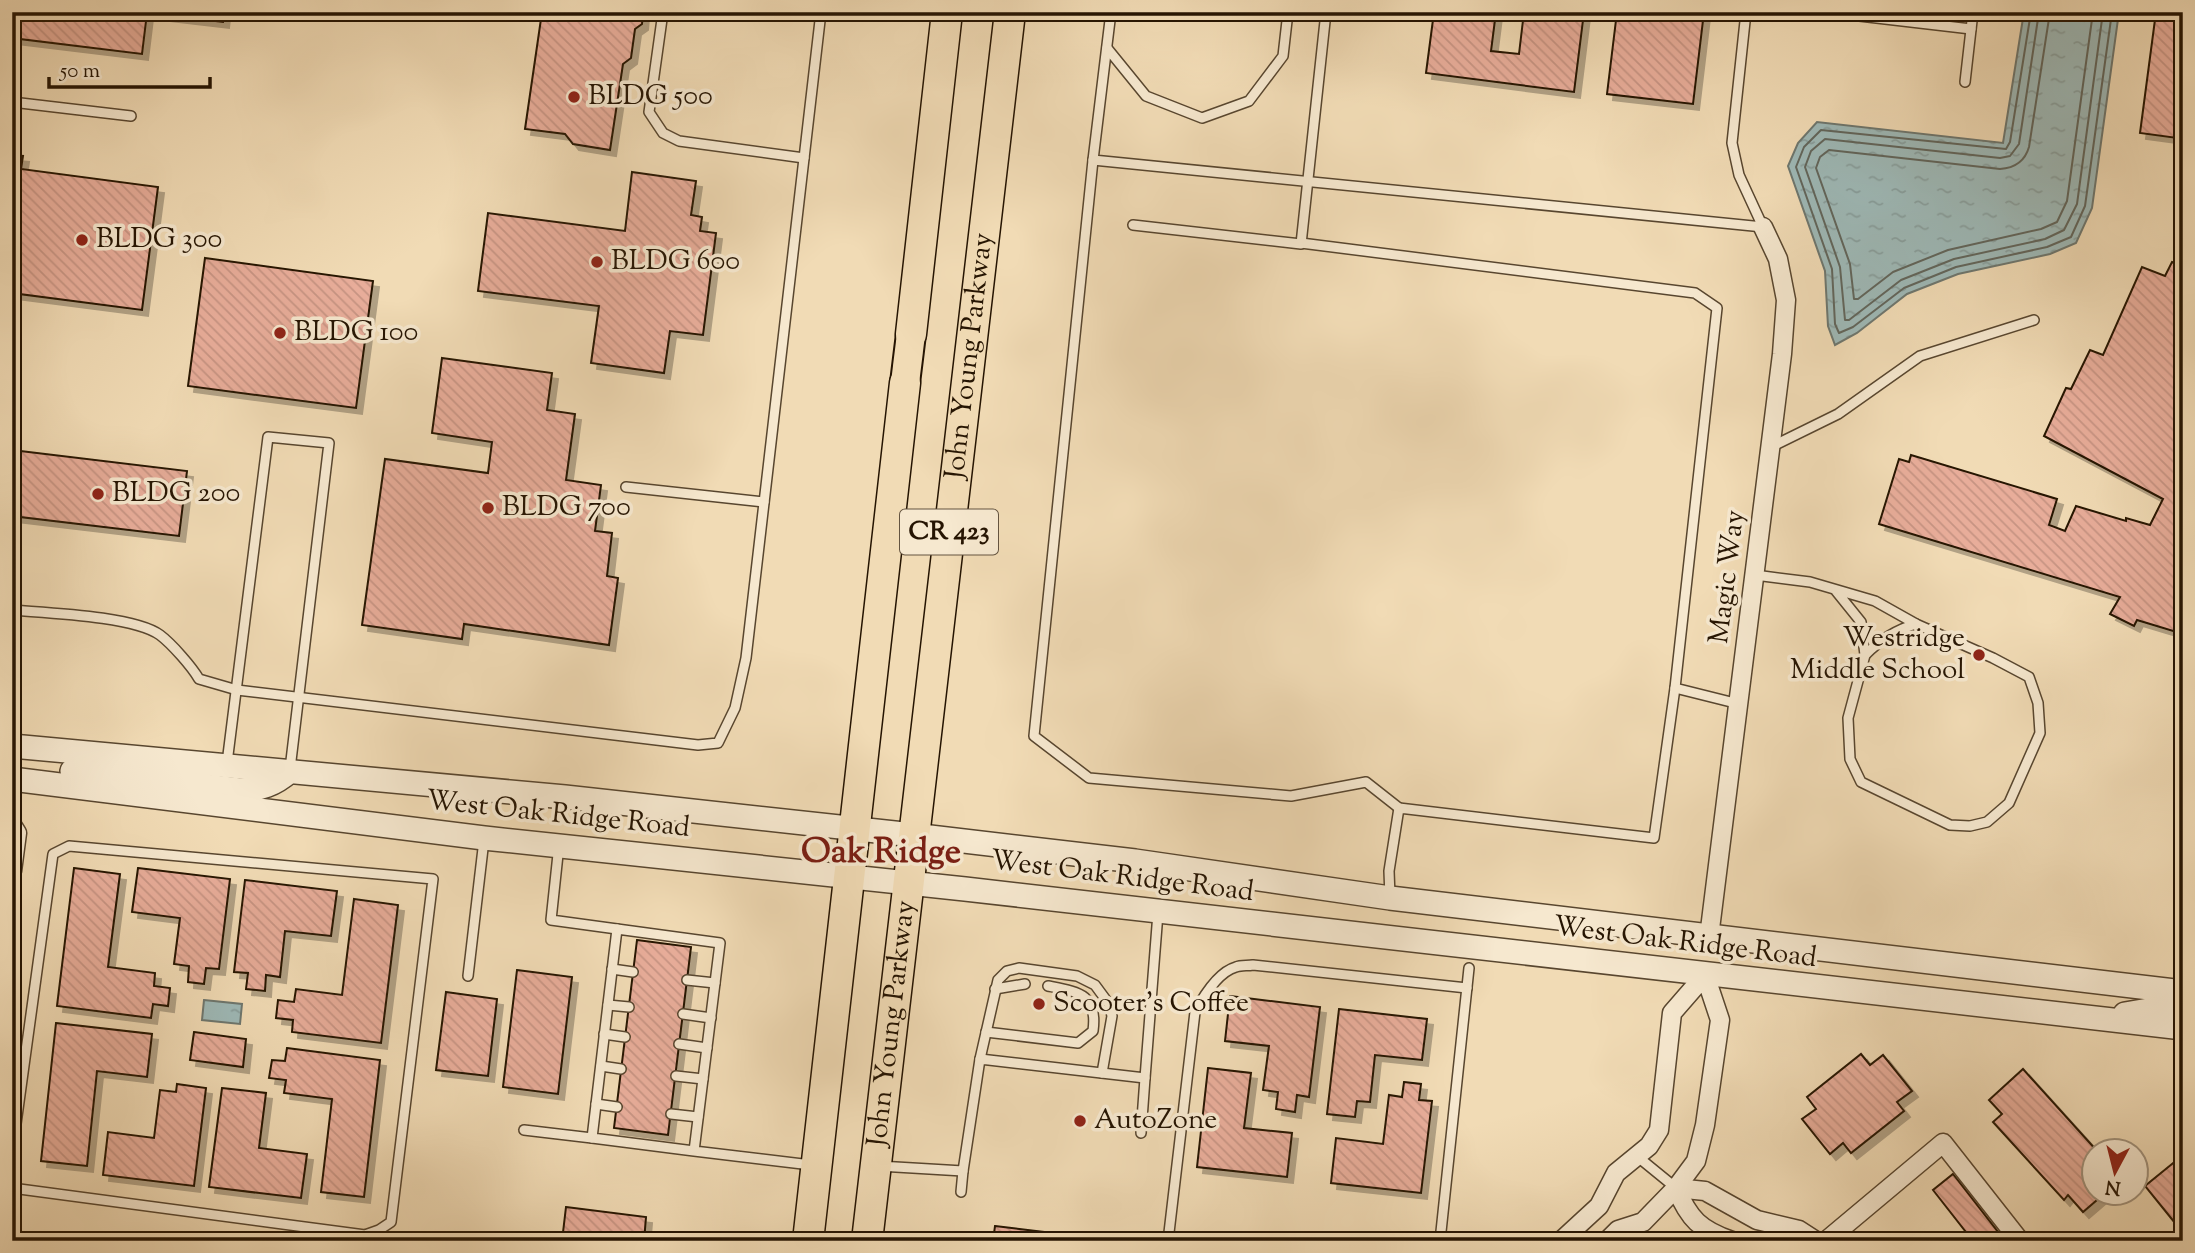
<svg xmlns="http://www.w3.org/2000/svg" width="2195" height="1253" font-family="'Sorts Mill Goudy',serif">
<defs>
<pattern id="water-ripples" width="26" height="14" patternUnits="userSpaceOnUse" patternTransform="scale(1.75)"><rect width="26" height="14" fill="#9eb9b7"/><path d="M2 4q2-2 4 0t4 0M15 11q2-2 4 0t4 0" fill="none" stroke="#889e9c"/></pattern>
<pattern id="building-back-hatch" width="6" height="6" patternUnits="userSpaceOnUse" patternTransform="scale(1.75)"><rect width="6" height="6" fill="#e8ad9a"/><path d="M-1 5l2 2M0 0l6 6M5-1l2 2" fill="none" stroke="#c79483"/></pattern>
<filter id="shadow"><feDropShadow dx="6" dy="6" stdDeviation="0" flood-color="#0004"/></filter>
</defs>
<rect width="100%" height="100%" fill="#f1dbb5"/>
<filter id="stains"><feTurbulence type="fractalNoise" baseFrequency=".00286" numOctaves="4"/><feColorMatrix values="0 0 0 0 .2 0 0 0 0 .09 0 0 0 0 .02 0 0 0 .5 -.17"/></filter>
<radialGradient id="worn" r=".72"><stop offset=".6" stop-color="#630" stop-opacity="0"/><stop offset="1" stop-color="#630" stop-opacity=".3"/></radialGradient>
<g fill="url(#water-ripples)" stroke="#6e776f" stroke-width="2">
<polygon points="2024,12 2119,12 2092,208 2076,243 2050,254 1958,274 1907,294 1857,333 1835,345 1828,326 1825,271 1788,166 1798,143 1817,122 2003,143"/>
<polygon points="204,1000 242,1004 240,1024 202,1020"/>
</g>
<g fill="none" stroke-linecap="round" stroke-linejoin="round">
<g stroke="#62665c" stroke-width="2">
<polyline points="2031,12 2010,142 2006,149 1821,130 1804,147 1796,167 1832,269 1835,324 1839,333 1853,327 1904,288 1956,267 2047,247 2071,237 2085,206 2112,12"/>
<polyline points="2039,12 2019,144 2010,156 2000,158 1825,139 1811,151 1805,167 1840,267 1845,320 1849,320 1901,280 1954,259 2045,239 2064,230 2077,204 2103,12"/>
<path d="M2050,12L2029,147C2025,161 2015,168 2000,169L1829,150L1820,157L1816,168L1850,264L1854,299H1858L1893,272L1948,250L2041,229L2057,222L2067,201L2093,12"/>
</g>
</g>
<g fill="url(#building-back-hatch)" stroke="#251402" stroke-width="2" filter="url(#shadow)">
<polygon points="12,12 224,12 223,22 147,13 142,54 12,38"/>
<polygon points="542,12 643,12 642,24 635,29 631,58 623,64 610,150 573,144 565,134 525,129"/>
<polygon points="1434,12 1496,12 1491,51 1519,54 1524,12 1584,12 1574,92 1426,73"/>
<polygon points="1617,12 1704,12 1693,104 1607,94"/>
<polygon points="2156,12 2183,12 2183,94 2177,138 2140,133"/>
<polygon points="12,155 23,156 21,169 158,187 142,310 12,293"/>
<polygon points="632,172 696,181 691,215 702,217 700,231 716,233 703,335 670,331 664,373 591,363 599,306 478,291 488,213 625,231"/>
<polygon points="205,258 373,281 356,408 188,386"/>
<polygon points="2172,262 2183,267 2183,634 2137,620 2134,626 2110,614 2120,597 1879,524 1899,459 1909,462 1911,455 2057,499 2049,525 2065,531 2076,506 2126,521 2126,518 2150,525 2163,499 2044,436 2066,388 2071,389 2090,350 2103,355 2142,267 2165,276"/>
<polygon points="442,358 552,373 547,410 575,414 566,480 601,485 595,531 612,533 607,576 618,578 609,645 464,624 462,639 362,625 385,459 488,473 492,442 432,433"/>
<polygon points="12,450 187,471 179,536 12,516"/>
<polygon points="74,868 120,874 108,967 155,973 154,986 170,988 168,1006 153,1004 151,1018 57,1006"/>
<polygon points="138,868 230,879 219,969 206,968 204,984 188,982 189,966 174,964 180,918 132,912"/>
<polygon points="245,880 337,891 331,936 285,931 280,977 266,975 265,991 246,989 248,973 234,972"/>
<polygon points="354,899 398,905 381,1043 292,1032 293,1020 276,1018 278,1000 294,1002 296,989 342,995"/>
<polygon points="637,940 691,947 668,1135 614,1128"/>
<polygon points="517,970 572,977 558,1094 503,1087"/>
<polygon points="446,992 497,999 488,1076 436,1070"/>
<polygon points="1230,996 1320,1007 1309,1097 1297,1095 1295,1112 1276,1109 1278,1092 1263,1090 1269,1046 1225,1041"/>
<polygon points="1339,1009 1427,1019 1422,1060 1375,1055 1370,1102 1357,1101 1355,1117 1327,1114"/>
<polygon points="56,1023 152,1034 147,1077 97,1071 87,1166 41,1161"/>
<polygon points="194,1032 246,1039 243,1067 190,1060"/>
<polygon points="287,1048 380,1060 364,1197 321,1192 332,1099 284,1093 286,1080 269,1078 272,1060 285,1061"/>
<polygon points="1861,1054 1870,1065 1883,1055 1912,1091 1897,1102 1904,1111 1851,1153 1843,1143 1830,1154 1802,1119 1816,1109 1807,1097"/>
<polygon points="1208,1068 1251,1073 1244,1128 1292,1133 1287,1177 1197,1167"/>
<polygon points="2023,1069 2098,1152 2094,1152 2094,1194 2104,1194 2083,1212 2068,1195 2064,1200 1993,1122 2002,1114 1989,1100"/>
<polygon points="1404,1082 1421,1084 1419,1100 1432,1101 1421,1193 1331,1183 1336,1138 1383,1144 1389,1095 1402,1097"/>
<polygon points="177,1084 206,1088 194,1186 103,1175 108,1132 154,1138 160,1090 176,1092"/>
<polygon points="222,1088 266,1093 259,1148 307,1154 301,1198 209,1187"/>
<polygon points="2183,1155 2183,1217 2175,1223 2145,1186"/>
<polygon points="1953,1174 2005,1241 1973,1241 1933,1190"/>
<polygon points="566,1207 646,1217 644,1241 562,1241"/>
<polygon points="995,1226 1102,1239 1102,1241 993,1241"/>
<polygon points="1203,1233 1267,1241 1202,1241"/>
</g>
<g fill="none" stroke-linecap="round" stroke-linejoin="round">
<g stroke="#58462f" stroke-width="12">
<g id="service">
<polyline points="663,12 649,112 663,133 679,141 804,158"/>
<polyline points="1111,12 1093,160 1763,227"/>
<polyline points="1746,12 1732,143 1739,175 1763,227"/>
<polyline points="1825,12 1971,29"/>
<polyline points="1107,48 1146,96 1202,118 1249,101 1283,56 1288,12"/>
<polyline points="1965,82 1973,12"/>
<polyline points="12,102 131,116"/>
<polyline points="1093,160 1034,736 1089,778 1291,796 1366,782 1399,808"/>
<polyline points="1133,225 1301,244 1326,12"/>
<polyline points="1301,243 1695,293 1717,308 1675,688 1739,704"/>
<polyline points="1771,447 1838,414 1920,356 2034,320"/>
<polyline points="626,487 764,502"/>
<polyline points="1755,575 1810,582 1875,601 1916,624 1993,658 2029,677 2038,703 2040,733 2009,803 1987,822 1970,826 1950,825 1861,782 1850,759 1848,718 1865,655 1861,622 1836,591"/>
<path d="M12,610C47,613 134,616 160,635C172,644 192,667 199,679L237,690L698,745L718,743L735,708L746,658L821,12"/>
<path d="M1865,655C1880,640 1895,630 1916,624"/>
<polyline points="227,763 268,437 329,443 290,769"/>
<polyline points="559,845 551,920 617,929"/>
<polyline points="1390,897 1389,871 1399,808 1654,838 1675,688"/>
<polyline points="612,969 633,972"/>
<polyline points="468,976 484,840"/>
<polyline points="687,980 715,983"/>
<polyline points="995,989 1025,984"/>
<polyline points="608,1005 629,1007"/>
<polyline points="683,1014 711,1018"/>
<path d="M986,1032L1078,1043L1093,1031C1098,994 1079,992 1048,986"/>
<polyline points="604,1034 625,1037"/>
<polyline points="679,1044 707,1048"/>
<polyline points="980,1059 998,980 1007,971 1019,968 1077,976 1095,985 1109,1004 1112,1016 1102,1073"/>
<polyline points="601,1066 621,1069"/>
<polyline points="676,1076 703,1079"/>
<polyline points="596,1104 617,1107"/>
<polyline points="671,1114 698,1117"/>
<polyline points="524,1130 592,1138"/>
<polyline points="1141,1133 1145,1078"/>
<polyline points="694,1151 592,1138 617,929 720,943 694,1151 811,1165"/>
<polyline points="12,1153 53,854 69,846 433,879 391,1222 379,1230 365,1235 12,1188"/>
<polyline points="1638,1157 1676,1188"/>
<polyline points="879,1166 963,1171 980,1059 1145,1078 1158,913"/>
<polyline points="961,1192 963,1171"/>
<path d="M1168,1241L1195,1012C1203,997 1218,972 1236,967C1241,965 1247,966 1253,965L1467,988"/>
<polyline points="1440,1241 1469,968"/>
</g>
</g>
<g stroke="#58462f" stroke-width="21">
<g id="minor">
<polyline points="12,825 17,833 12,871"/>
<polyline points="1709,937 1782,354 1786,300 1778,259 1763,227"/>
<polyline points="1676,1188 1705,1191 1757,1220 1799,1230 1816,1241"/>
<path d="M1676,1188C1689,1219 1700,1230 1732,1241"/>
<polyline points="1561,1241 1599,1206 1616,1173 1649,1146 1659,1130 1672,1013 1705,975 1720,1020 1705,1125 1696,1161 1676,1188 1643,1222 1618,1230 1607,1241"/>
<polyline points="1826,1241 1943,1143 2020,1241"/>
</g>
</g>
<g stroke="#58462f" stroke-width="26">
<g id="tertiary">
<polyline points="12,746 565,797 913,835 1135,861 1390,898 2183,992"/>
<path d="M72,771L240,790C261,789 274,785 290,771"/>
<polyline points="12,779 484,838 965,889 2183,1028"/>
<polyline points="2125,1014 2172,1006 2183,1007"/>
</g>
</g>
<g stroke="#251402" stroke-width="32">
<polyline id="primary" points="905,383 911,334"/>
</g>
<g stroke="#251402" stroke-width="33">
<g id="trunk">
<polyline points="911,334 947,12"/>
<polyline points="808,1241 905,383"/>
<path id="s1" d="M867,1241L1010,12"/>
</g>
</g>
<use href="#service" stroke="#f6e8cf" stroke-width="9"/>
<use href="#minor" stroke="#f6e8cf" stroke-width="18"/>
<use href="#tertiary" stroke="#f6e8cf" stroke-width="23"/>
<use href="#primary" stroke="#f1dbb5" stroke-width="28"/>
<use href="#trunk" stroke="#f1dbb5" stroke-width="30"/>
</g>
<g fill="#8f2418" stroke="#f6e8cf" stroke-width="2.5">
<circle cx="574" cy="97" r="7"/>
<circle cx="82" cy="240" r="7"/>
<circle cx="597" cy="262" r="7"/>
<circle cx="280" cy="333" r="7"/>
<circle cx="98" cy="494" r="7"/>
<circle cx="488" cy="508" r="7"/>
<circle cx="1979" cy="655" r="7"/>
<circle cx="1039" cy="1004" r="7"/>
<circle cx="1080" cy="1121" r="7"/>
</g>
<g text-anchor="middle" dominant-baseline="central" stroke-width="7" stroke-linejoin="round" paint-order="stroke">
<rect fill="#f6e8cf" stroke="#645440" stroke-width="2" x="900" y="509.5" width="98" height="45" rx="5"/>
<g font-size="26" font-weight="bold" fill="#251402">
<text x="949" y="532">CR 423</text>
</g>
<g font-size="28" fill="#251402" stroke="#f6e8cf" text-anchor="start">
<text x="588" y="97">BLDG 500</text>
<text x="96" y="240">BLDG 300</text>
<text x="611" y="262">BLDG 600</text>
<text x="294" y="333">BLDG 100</text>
<text x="112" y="494">BLDG 200</text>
<text x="502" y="508">BLDG 700</text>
<text x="1965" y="639" text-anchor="end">Westridge<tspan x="1965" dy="32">Middle School</tspan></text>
<text x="1053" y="1004">Scooter's Coffee</text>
<text x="1094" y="1121">AutoZone</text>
</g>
<g font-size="28" fill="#251402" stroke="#f6e8cf">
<text stroke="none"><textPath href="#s1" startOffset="891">John Young Parkway</textPath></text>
<text transform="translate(1728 577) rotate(-83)">Magic Way</text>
<text transform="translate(558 815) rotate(6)">West Oak Ridge Road</text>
<text transform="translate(1122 877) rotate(7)">West Oak Ridge Road</text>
<text transform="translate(1685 943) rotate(7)">West Oak Ridge Road</text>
<text stroke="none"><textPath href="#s1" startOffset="219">John Young Parkway</textPath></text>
</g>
<g font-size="35" font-weight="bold" fill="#7a1f14" stroke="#f6e8cf">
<text x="881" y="853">Oak Ridge</text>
</g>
</g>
<rect width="2195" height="1253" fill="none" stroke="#f1dbb5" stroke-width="42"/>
<rect x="14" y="14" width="2167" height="1225" fill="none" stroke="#251402" stroke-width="3.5"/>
<rect x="21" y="21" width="2153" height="1211" fill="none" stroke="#251402" stroke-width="2"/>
<g transform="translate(2115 1172) rotate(187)"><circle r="33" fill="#f6e8cf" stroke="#a2937d" stroke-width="2"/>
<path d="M0-5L12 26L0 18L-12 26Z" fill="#8f2418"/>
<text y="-10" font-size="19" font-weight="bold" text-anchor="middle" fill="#251402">N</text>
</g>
<path d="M49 77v10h161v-10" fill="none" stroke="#251402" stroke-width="3.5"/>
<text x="60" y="77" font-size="21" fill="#251402" stroke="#f6e8cf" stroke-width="5" paint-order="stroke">50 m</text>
<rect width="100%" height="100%" filter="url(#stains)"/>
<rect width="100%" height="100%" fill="url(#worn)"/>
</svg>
